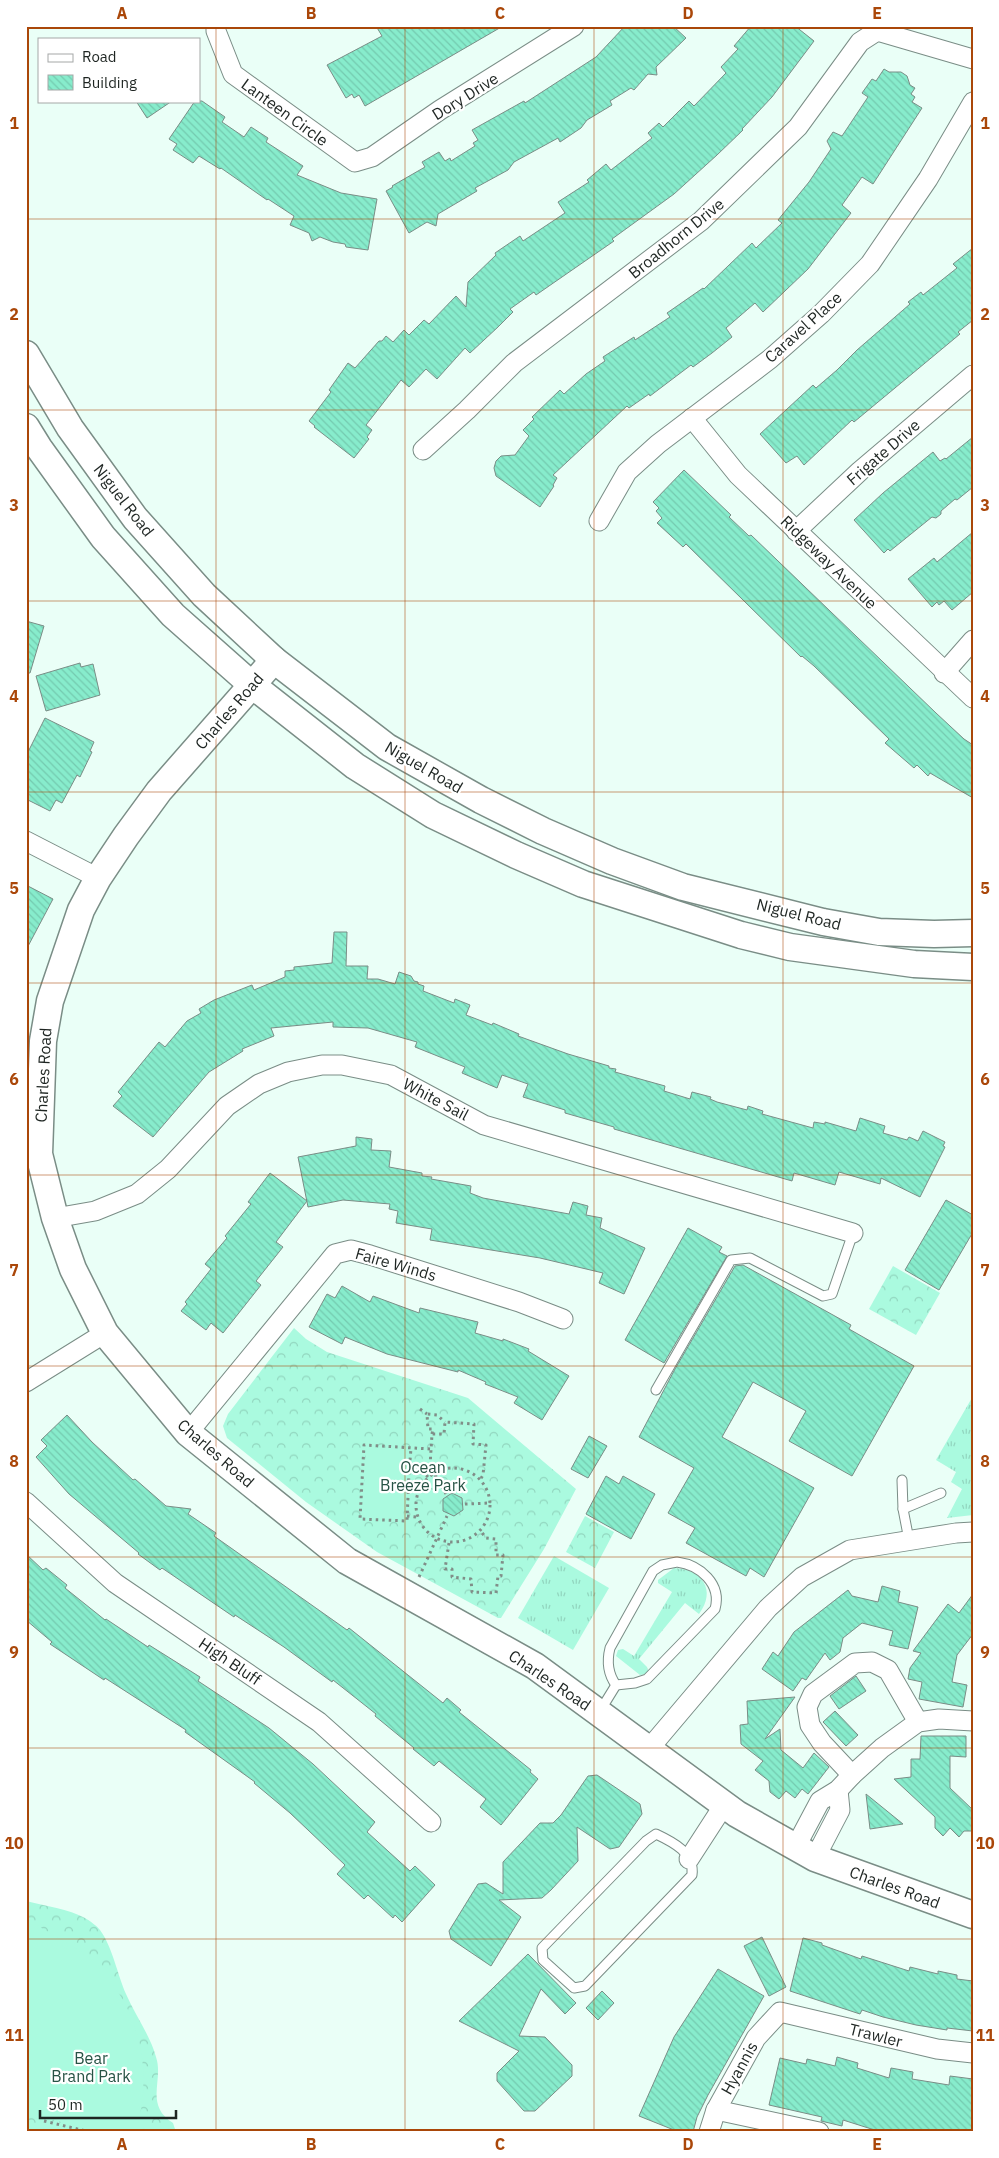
<svg xmlns="http://www.w3.org/2000/svg" width="999" height="2158" font-family="'IBM Plex Sans',sans-serif">
<defs>
<pattern id="grass-tufts" width="24" height="20" patternUnits="userSpaceOnUse" patternTransform="scale(1.25)"><rect width="24" height="20" fill="#aafadf"/><path d="M3 7l-1-3M5 7V3M7 7l1-3M15 17l-1-3M17 17v-4M19 17l1-3" fill="none" stroke="#92d6bf"/></pattern>
<pattern id="forest-crowns" width="20" height="18" patternUnits="userSpaceOnUse" patternTransform="scale(1.25)"><rect width="20" height="18" fill="#aafadf"/><path d="M2 6a3 3 0 1 1 6 0M12 15a3 3 0 1 1 6 0" fill="none" stroke="#92d6bf"/></pattern>
<pattern id="building-back-hatch" width="6" height="6" patternUnits="userSpaceOnUse" patternTransform="scale(1.25)"><rect width="6" height="6" fill="#87eccc"/><path d="M-1 5l2 2M0 0l6 6M5-1l2 2" fill="none" stroke="#74caaf"/></pattern>
</defs>
<rect width="100%" height="100%" fill="#eafff7"/>
<g fill="url(#grass-tufts)">
<polygon points="973,1396 973,1515 947,1518 962,1489 951,1482 956,1472 936,1460"/>
<polygon points="554,1556 609,1588 573,1650 518,1618"/>
<path d="M674,1568C702,1569 717,1590 699,1614L685,1603L639,1659L647,1667L648,1671L645,1674L640,1675L616,1656L618,1650L623,1649L634,1656L672,1592L658,1583V1580Z"/>
</g>
<g fill="url(#forest-crowns)">
<polygon points="893,1266 940,1293 916,1335 869,1309"/>
<polygon points="294,1328 306,1339 327,1352 468,1398 576,1489 544,1549 501,1618 498,1618 377,1552 306,1502 227,1438 223,1426 228,1414"/>
<polygon points="585,1516 614,1532 595,1568 566,1552"/>
<path d="M26,1901C45,1906 69,1909 85,1918C90,1921 97,1926 100,1930C112,1946 118,1976 126,1994C135,2015 150,2035 156,2057C164,2080 144,2105 173,2123L176,2132H26Z"/>
</g>
<g fill="#aafadf">
<polygon points="366,1448 407,1451 403,1519 363,1515"/>
<path d="M27,1918C47,1934 72,1942 91,1960C140,2005 154,2069 136,2132H97L26,2112Z"/>
</g>
<g fill="url(#building-back-hatch)" stroke="#7a8d86">
<polygon points="376,26 503,26 365,106 359,95 354,98 352,94 346,98 327,65 382,36"/>
<polygon points="625,26 673,26 686,38 656,67 657,75 648,74 634,90 631,88 610,101 612,105 587,120 581,128 560,142 558,138 514,162 508,170 475,188 477,191 438,214 436,226 427,222 409,233 386,191 393,187 392,186 425,167 422,162 439,152 445,161 450,158 451,161 475,146 473,143 478,140 472,130 524,101 525,103 596,57"/>
<polygon points="751,26 795,26 814,41 772,97 742,129 743,130 717,155 674,194 612,239 614,241 536,295 534,292 510,309 513,312 498,327 470,353 465,348 437,379 426,369 409,387 401,380 366,425 372,430 367,437 369,439 354,458 314,427 315,426 309,421 331,392 329,390 348,363 355,368 379,341 382,341 386,336 393,342 404,330 409,335 424,320 429,324 456,296 466,307 468,282 496,255 495,253 520,236 523,241 565,213 558,202 589,182 587,180 606,164 611,170 652,138 648,133 659,123 663,127 689,101 694,106 726,73 721,67 738,49 734,46"/>
<polygon points="884,69 889,72 901,72 907,76 910,85 915,88 911,94 915,97 912,102 922,108 873,184 862,177 842,205 851,213 808,269 763,312 755,303 726,328 732,337 712,353 693,367 691,365 650,396 649,394 629,408 627,406 553,475 557,478 553,485 554,486 540,507 496,476 494,468 496,461 501,456 515,455 529,436 523,430 534,419 532,417 560,390 564,394 586,374 605,361 603,357 634,337 635,340 670,317 667,313 703,288 704,289 752,243 756,248 782,223 778,220 809,182 831,149 827,141 833,132 842,136 868,97 862,93 872,79 876,81"/>
<polygon points="136,101 172,101 147,118"/>
<polygon points="195,101 202,101 225,117 222,122 244,137 251,127 268,138 266,142 303,166 297,175 341,193 377,199 368,250 346,247 345,244 333,242 320,237 312,241 309,233 290,225 294,216 268,199 267,200 221,168 220,169 199,156 193,163 173,150 177,144 169,139"/>
<polygon points="973,248 973,320 958,332 960,334 854,422 852,420 804,465 797,456 786,463 760,434 813,385 816,388 837,370 857,350 910,304 908,302 921,292 923,295 957,268 953,264"/>
<polygon points="973,437 973,487 957,500 955,499 941,511 941,514 936,518 932,517 890,551 888,549 884,553 854,520 883,493 933,452 940,461 945,458 946,459"/>
<polygon points="684,470 731,515 729,517 749,536 751,535 936,713 964,739 973,745 973,798 930,773 928,776 917,765 914,768 885,743 889,739 814,666 802,656 801,657 686,544 683,547 657,523 662,518 656,511 659,508 653,502"/>
<polygon points="973,532 973,592 952,610 944,601 939,605 937,602 932,607 908,579 934,558 937,562"/>
<polygon points="26,621 44,626 30,673 26,673"/>
<polygon points="80,663 81,667 93,664 100,695 46,711 36,676"/>
<polygon points="45,718 94,742 90,751 92,752 80,777 77,775 62,803 56,800 50,811 26,799 26,756"/>
<polygon points="26,885 53,899 26,950"/>
<polygon points="334,932 347,932 346,966 368,966 367,979 378,979 395,984 399,972 411,976 414,981 418,982 418,984 424,986 423,991 454,1003 455,999 470,1005 466,1015 492,1025 493,1023 519,1034 518,1036 568,1054 609,1066 609,1068 616,1069 615,1072 665,1086 664,1091 690,1099 692,1092 711,1097 710,1099 717,1102 747,1110 748,1106 763,1111 762,1114 813,1128 814,1122 825,1124 825,1122 856,1131 860,1118 885,1126 883,1133 907,1140 909,1137 918,1141 923,1131 945,1142 943,1146 945,1147 920,1197 881,1178 880,1184 839,1172 835,1185 794,1173 792,1181 614,1129 614,1127 565,1113 565,1110 523,1097 528,1084 502,1075 497,1088 462,1073 465,1067 415,1047 417,1042 368,1028 333,1027 333,1022 271,1028 274,1036 242,1049 243,1051 209,1072 153,1137 113,1106 122,1096 118,1092 159,1042 165,1047 187,1021 201,1013 199,1009 214,1000 252,985 254,990 285,977 285,971 294,970 294,967 332,963"/>
<polygon points="356,1137 372,1139 371,1150 391,1151 389,1167 422,1173 422,1176 432,1177 431,1179 471,1186 470,1193 483,1198 569,1214 573,1202 588,1206 586,1215 602,1218 600,1228 645,1248 624,1294 599,1283 603,1273 540,1258 430,1240 432,1229 396,1223 398,1211 389,1209 390,1204 343,1200 308,1207 298,1157 356,1146"/>
<polygon points="270,1173 307,1201 276,1242 283,1247 256,1281 261,1285 223,1333 211,1323 206,1330 181,1311 187,1304 185,1302 211,1269 205,1264 227,1238 225,1236 251,1204 248,1202"/>
<polygon points="946,1200 973,1215 973,1232 939,1290 905,1270"/>
<polygon points="688,1228 722,1247 719,1252 727,1256 664,1363 625,1340"/>
<polygon points="743,1265 851,1325 849,1329 914,1366 852,1476 789,1441 806,1411 753,1382 722,1437 814,1488 764,1577 750,1568 746,1576 686,1543 695,1528 668,1513 694,1468 639,1437 675,1369 735,1266"/>
<polygon points="342,1286 370,1302 373,1296 419,1313 420,1308 478,1322 475,1333 503,1341 503,1339 529,1349 528,1351 569,1376 542,1420 514,1403 518,1397 485,1384 486,1382 458,1370 458,1372 387,1354 345,1337 342,1344 309,1327 327,1294 335,1298"/>
<polygon points="67,1415 92,1442 133,1480 135,1479 166,1506 191,1509 188,1514 216,1533 214,1536 347,1630 349,1628 443,1703 447,1698 461,1710 459,1712 531,1770 530,1772 538,1779 501,1825 480,1807 486,1799 439,1761 434,1766 413,1749 414,1748 375,1716 376,1714 333,1680 332,1682 284,1647 235,1615 234,1617 162,1568 160,1570 138,1554 139,1553 69,1494 36,1457 47,1446 41,1440"/>
<polygon points="589,1436 607,1446 588,1478 571,1469"/>
<polygon points="606,1476 619,1484 623,1476 655,1494 631,1539 586,1514"/>
<polygon points="452,1493 462,1498 463,1510 454,1516 443,1511 443,1499"/>
<polygon points="26,1554 43,1570 46,1568 67,1585 65,1588 105,1620 106,1619 148,1647 149,1645 200,1677 198,1681 269,1728 313,1764 375,1822 367,1832 410,1871 415,1866 435,1885 402,1922 395,1915 393,1918 368,1895 364,1899 337,1874 345,1865 290,1813 254,1783 255,1782 185,1732 186,1730 105,1678 104,1680 50,1644 52,1642 26,1620"/>
<polygon points="882,1586 900,1591 898,1602 918,1607 908,1649 889,1645 893,1631 862,1623 843,1638 840,1652 830,1660 825,1653 806,1680 802,1678 793,1691 762,1669 773,1652 778,1656 794,1632 848,1590 852,1596 878,1602"/>
<polygon points="973,1594 973,1634 957,1655 952,1682 967,1685 963,1707 919,1699 922,1682 908,1679 910,1668 921,1653 913,1651 948,1604 959,1613"/>
<polygon points="856,1676 866,1691 839,1709 830,1696"/>
<polygon points="795,1697 765,1739 780,1729 781,1750 803,1768 814,1753 829,1767 808,1794 802,1789 795,1798 786,1791 779,1799 770,1792 769,1781 755,1770 763,1761 741,1744 740,1725 748,1724 747,1701"/>
<polygon points="835,1711 858,1735 846,1746 823,1722"/>
<polygon points="921,1736 966,1736 966,1757 950,1756 950,1788 973,1810 973,1831 964,1831 959,1837 950,1828 943,1836 935,1828 935,1817 894,1779 911,1777 911,1759 920,1759"/>
<polygon points="597,1775 640,1804 642,1814 619,1847 610,1849 577,1827 578,1861 551,1890 542,1898 499,1900 521,1917 491,1966 451,1939 449,1931 478,1884 486,1883 503,1894 503,1862 540,1823 553,1823 561,1815 588,1776"/>
<polygon points="866,1794 903,1824 870,1829"/>
<polygon points="762,1937 786,1987 769,1996 744,1946"/>
<polygon points="803,1938 822,1943 822,1945 861,1959 862,1956 909,1971 910,1967 938,1974 938,1971 957,1975 957,1979 973,1981 973,2031 947,2028 947,2030 916,2025 883,2017 862,2010 860,2014 790,1991"/>
<polygon points="528,1954 576,2003 565,2014 541,1989 519,2036 545,2037 572,2065 572,2076 535,2111 524,2111 497,2081 497,2073 519,2051 459,2021"/>
<polygon points="718,1969 764,1996 708,2095 697,2117 693,2132 679,2132 639,2116 674,2037"/>
<polygon points="602,1991 614,2003 598,2020 586,2008"/>
<polygon points="837,2057 858,2063 857,2068 889,2078 891,2068 913,2072 912,2079 949,2085 950,2076 973,2079 973,2132 881,2132 843,2120 842,2126 821,2121 822,2117 769,2105 780,2058 806,2064 807,2059 835,2066"/>
</g>
<g fill="none" stroke-linecap="round" stroke-linejoin="round">
<g stroke="#7a8d86" stroke-width="11">
<g id="lane">
<polyline points="656,1390 731,1260 750,1258 823,1296 832,1294 853,1233"/>
<polyline points="902,1480 903,1509 909,1540"/>
<polyline points="903,1509 941,1493"/>
<path d="M677,1562C700,1565 722,1584 715,1609L647,1679L635,1683L616,1685C608,1674 607,1660 610,1648L653,1571L662,1565Z"/>
<polyline points="600,1711 616,1685"/>
<path d="M656,1834C673,1842 695,1853 692,1875L585,1986L574,1988L543,1960L542,1948L646,1841Z"/>
</g>
</g>
<g stroke="#7a8d86" stroke-width="21">
<g id="street">
<polyline points="216,26 216,31 233,74 355,162 372,157 440,110 574,26"/>
<polyline points="692,418 738,475 973,698"/>
<polyline points="423,450 467,410 514,363 701,221 798,127 860,42 877,31 973,59"/>
<polyline points="599,521 627,472 658,444 770,359 821,314 870,264 928,179 973,102"/>
<polyline points="796,531 860,471 973,375"/>
<polyline points="944,673 973,640"/>
<polyline points="26,841 98,878"/>
<polyline points="55,1218 95,1211 137,1194 168,1169 227,1106 259,1084 288,1072 322,1065 342,1065 391,1075 484,1125 853,1233"/>
<polyline points="26,1382 105,1333"/>
<polyline points="188,1433 335,1254 351,1250 370,1255 519,1302 563,1319"/>
<polyline points="26,1502 115,1583 319,1722 431,1822"/>
<polyline points="648,1750 768,1608 802,1577 850,1550 956,1533 973,1532"/>
<polyline points="852,1775 822,1743 810,1725 807,1707 813,1694 855,1663 872,1662 888,1670 918,1722"/>
<polyline points="795,1848 820,1801 838,1790 852,1775 882,1748 918,1722 939,1719 973,1721"/>
<polyline points="815,1858 840,1810 838,1790"/>
<polyline points="689,1859 724,1805"/>
<polyline points="716,2110 819,2132"/>
<polyline points="709,2132 716,2110 756,2038 780,2012 937,2049 973,2053"/>
</g>
</g>
<g stroke="#7a8d86" stroke-width="29">
<g id="secondary">
<polyline points="26,354 70,428 135,518 204,595 274,660 387,747 481,800 543,831 612,861 683,887 823,922 879,932 934,934 973,933"/>
<polyline points="26,427 39,448 103,537 173,615 252,685 355,766 433,815 516,855 583,884 741,935 790,947 914,964 973,967"/>
<polyline points="274,660 159,791 126,836 98,878 81,910 50,1001 43,1041 39,1154 55,1218 73,1269 105,1333 188,1433 347,1561 535,1666 737,1814 815,1858 973,1915"/>
</g>
</g>
<g stroke="#808e88" stroke-width="3" stroke-dasharray="2.5 4" stroke-linecap="butt">
<polyline points="420,1409 427,1414"/>
<polyline points="432,1434 433,1429 428,1429 427,1414 437,1415 445,1422"/>
<circle cx="453" cy="1505" r="37"/>
<polyline points="409,1473 411,1448"/>
<polyline points="428,1477 424,1473 409,1473 407,1521 360,1519 364,1445 431,1449"/>
<polyline points="446,1494 430,1466 432,1434 444,1434 445,1422 474,1424 473,1444 486,1445 483,1475 480,1480"/>
<polyline points="465,1504 490,1503"/>
<polyline points="407,1516 417,1517"/>
<polyline points="449,1543 445,1569 452,1569 452,1577 471,1579 472,1592 496,1593 498,1576 501,1576 503,1555 496,1555 496,1539 486,1538 480,1530"/>
<polyline points="419,1577 447,1516"/>
<polyline points="44,2121 90,2132"/>
</g>
<use href="#lane" stroke="#fff" stroke-width="9"/>
<use href="#street" stroke="#fff" stroke-width="19"/>
<use href="#secondary" stroke="#fff" stroke-width="26"/>
</g>
<path fill="none" stroke="#aa4709" stroke-width="1" stroke-opacity="0.55" d="M216,26V2132M405,26V2132M594,26V2132M783,26V2132M26,219H973M26,410H973M26,601H973M26,792H973M26,983H973M26,1175H973M26,1366H973M26,1557H973M26,1748H973M26,1939H973"/>
<g text-anchor="middle" dominant-baseline="central" stroke-width="4.5" stroke-linejoin="round" paint-order="stroke">
<g font-size="16" fill="#1e2522" stroke="#fff">
<text transform="translate(465 96) rotate(-32)">Dory Drive</text>
<text transform="translate(285 112) rotate(36)">Lanteen Circle</text>
<text transform="translate(676 238) rotate(-39)">Broadhorn Drive</text>
<text transform="translate(803 327) rotate(-42)">Caravel Place</text>
<text transform="translate(883 452) rotate(-41)">Frigate Drive</text>
<text transform="translate(124 500) rotate(52)">Niguel Road</text>
<text transform="translate(829 562) rotate(44)">Ridgeway Avenue</text>
<text transform="translate(229 711) rotate(-49)">Charles Road</text>
<text transform="translate(424 767) rotate(30)">Niguel Road</text>
<text transform="translate(799 914) rotate(14)">Niguel Road</text>
<text transform="translate(43 1075) rotate(-87)">Charles Road</text>
<text transform="translate(436 1099) rotate(28)">White Sail</text>
<text transform="translate(396 1264) rotate(16)">Faire Winds</text>
<text transform="translate(216 1453) rotate(41)">Charles Road</text>
<text transform="translate(230 1661) rotate(34)">High Bluff</text>
<text transform="translate(550 1680) rotate(34)">Charles Road</text>
<text transform="translate(895 1887) rotate(20)">Charles Road</text>
<text transform="translate(876 2035) rotate(14)">Trawler</text>
<text transform="translate(739 2068) rotate(-61)">Hyannis</text>
</g>
<g font-size="16" fill="#275345" stroke="#fff">
<text x="423" y="1467">Ocean<tspan x="423" dy="18">Breeze Park</tspan></text>
<text x="91" y="2058">Bear<tspan x="91" dy="18">Brand Park</tspan></text>
</g>
</g>
<rect width="999" height="2158" fill="none" stroke="#ffffff" stroke-width="55"/>
<rect x="38" y="38" width="162" height="65" fill="#ffffff" stroke="#a5a8a7"/>
<rect x="48" y="54" width="25" height="8" fill="#ffffff" stroke="#a5a8a7"/>
<text x="82" y="62" font-size="15" fill="#1e2522">Road</text>
<rect x="48" y="75" width="25" height="15" fill="url(#building-back-hatch)" stroke="#a5a8a7"/>
<text x="82" y="88" font-size="15" fill="#1e2522">Building</text>
<path d="M40 2110v8h136v-8" fill="none" stroke="#1e2522" stroke-width="2.5"/>
<text x="48" y="2110" font-size="15" fill="#1e2522" stroke="#ffffff" stroke-width="4" paint-order="stroke">50 m</text>
<rect x="28" y="28" width="944" height="2102" fill="none" stroke="#aa4709" stroke-width="2"/>
<g font-size="16" text-anchor="middle" font-weight="bold" fill="#aa4709">
<text x="122" y="19">A</text>
<text x="311" y="19">B</text>
<text x="500" y="19">C</text>
<text x="688" y="19">D</text>
<text x="877" y="19">E</text>
<text x="14" y="129">1</text>
<text x="985" y="129">1</text>
<text x="14" y="320">2</text>
<text x="985" y="320">2</text>
<text x="14" y="511">3</text>
<text x="985" y="511">3</text>
<text x="14" y="702">4</text>
<text x="985" y="702">4</text>
<text x="14" y="894">5</text>
<text x="985" y="894">5</text>
<text x="14" y="1085">6</text>
<text x="985" y="1085">6</text>
<text x="14" y="1276">7</text>
<text x="985" y="1276">7</text>
<text x="14" y="1467">8</text>
<text x="985" y="1467">8</text>
<text x="14" y="1658">9</text>
<text x="985" y="1658">9</text>
<text x="14" y="1849">10</text>
<text x="985" y="1849">10</text>
<text x="14" y="2041">11</text>
<text x="985" y="2041">11</text>
<text x="122" y="2150">A</text>
<text x="311" y="2150">B</text>
<text x="500" y="2150">C</text>
<text x="688" y="2150">D</text>
<text x="877" y="2150">E</text>
</g>
</svg>
